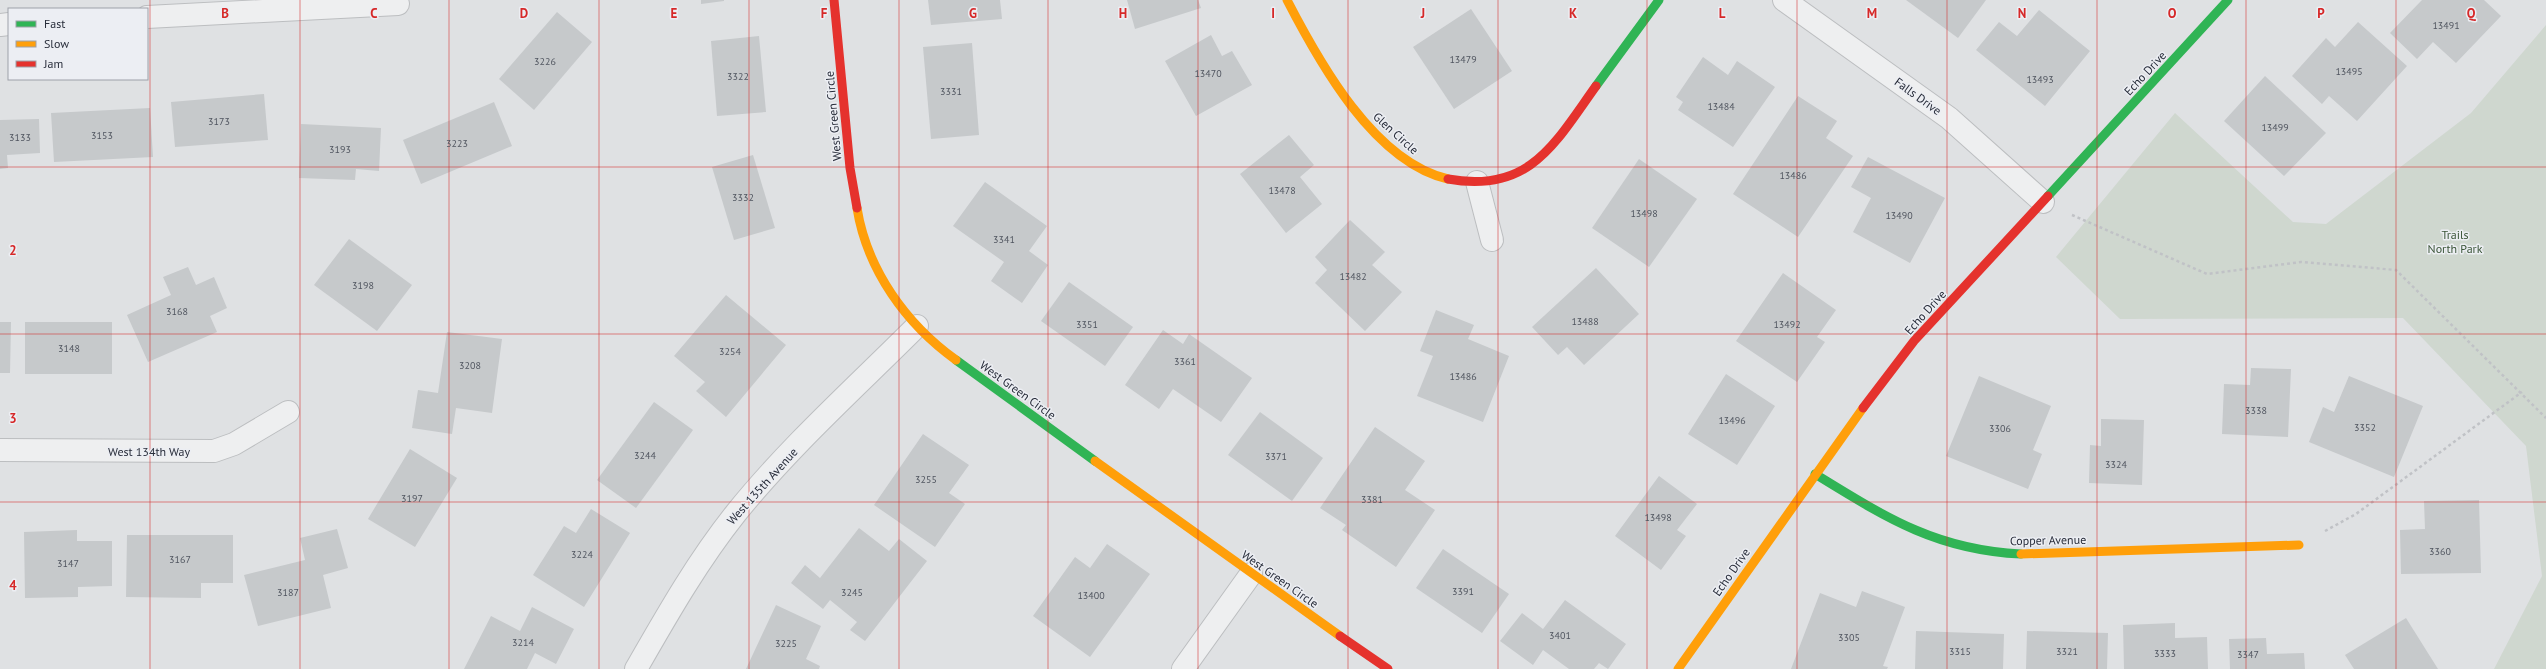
<svg xmlns="http://www.w3.org/2000/svg" width="2546" height="669" font-family="'PT Sans',sans-serif">
<rect width="100%" height="100%" fill="#dfe1e3"/>
<polygon fill="#cfd7cf" points="2546,25 2546,669 2494,669 2542,576 2526,446 2403,318 2120,319 2056,257 2175,113 2293,222 2326,224 2471,113"/>
<g fill="#c6c9cb">
<polygon points="701,0 724,0 724,1 701,4"/>
<polygon points="928,0 1000,0 1002,19 931,25"/>
<polygon points="1127,0 1198,0 1201,8 1135,29"/>
<polygon points="1906,0 1986,0 1958,38"/>
<polygon points="2422,0 2484,0 2501,16 2456,63 2433,42 2417,59 2390,33"/>
<polygon points="1471,9 1512,71 1454,109 1413,47"/>
<polygon points="2039,10 2090,51 2045,106 1976,50 1999,22 2017,36"/>
<polygon points="557,12 592,42 534,110 499,79"/>
<polygon points="2358,22 2407,66 2357,121 2329,96 2322,104 2292,76 2326,38 2335,47"/>
<polygon points="1211,35 1222,56 1232,51 1252,85 1196,116 1165,61"/>
<polygon points="759,36 766,112 717,116 711,41"/>
<polygon points="972,43 979,135 931,139 923,47"/>
<polygon points="1703,57 1728,75 1737,61 1775,87 1733,147 1678,110 1683,102 1676,97"/>
<polygon points="2265,76 2326,133 2284,176 2224,121"/>
<polygon points="264,94 268,140 175,147 171,102"/>
<polygon points="1798,96 1837,121 1826,138 1853,156 1798,237 1733,194"/>
<polygon points="494,102 512,146 421,184 403,140"/>
<polygon points="150,108 153,157 54,162 51,113"/>
<polygon points="39,119 40,153 7,155 8,168 0,169 0,120"/>
<polygon points="301,124 381,128 379,171 356,169 355,180 299,178"/>
<polygon points="1289,135 1314,165 1300,177 1322,204 1286,233 1240,174"/>
<polygon points="753,155 775,228 734,240 712,167"/>
<polygon points="1868,157 1945,198 1910,263 1853,232 1871,198 1851,187"/>
<polygon points="1639,159 1697,199 1649,267 1592,228"/>
<polygon points="985,182 1047,226 1029,251 1048,265 1022,303 991,281 1004,262 953,226"/>
<polygon points="1350,220 1385,252 1372,265 1402,292 1365,331 1315,283 1327,270 1315,257"/>
<polygon points="349,239 412,285 377,331 314,285"/>
<polygon points="188,267 196,285 214,277 227,308 210,316 217,332 148,362 127,315 171,295 163,277"/>
<polygon points="1596,268 1639,314 1584,365 1567,347 1558,355 1532,327"/>
<polygon points="1783,273 1836,310 1817,337 1825,342 1797,382 1736,341"/>
<polygon points="1069,282 1133,327 1105,366 1041,321"/>
<polygon points="726,295 786,345 726,417 696,391 705,382 674,356"/>
<polygon points="1436,310 1474,325 1468,339 1509,356 1483,422 1417,396 1433,356 1420,351"/>
<polygon points="0,322 11,322 10,373 0,373"/>
<rect x="25" y="322" width="87" height="52"/>
<polygon points="1163,330 1183,344 1189,334 1252,378 1221,422 1173,389 1159,409 1125,385"/>
<polygon points="447,332 502,339 492,413 456,408 452,434 412,428 418,390 438,393"/>
<polygon points="2251,368 2291,369 2288,437 2222,434 2224,384 2250,385"/>
<polygon points="1726,374 1775,406 1737,465 1688,434"/>
<polygon points="1979,376 2051,406 2033,450 2042,454 2028,489 1946,456"/>
<polygon points="2349,376 2423,406 2394,477 2309,442 2323,407 2334,412"/>
<polygon points="654,402 693,430 636,508 597,480"/>
<polygon points="1260,412 1323,458 1292,501 1228,455"/>
<polygon points="2101,419 2144,420 2142,485 2089,483 2090,445 2101,446"/>
<polygon points="1375,427 1425,461 1405,490 1435,510 1396,567 1342,530 1346,525 1320,508"/>
<polygon points="923,434 969,465 949,493 965,504 935,547 874,505"/>
<polygon points="410,449 457,478 415,547 368,519"/>
<polygon points="1659,476 1697,504 1677,530 1686,536 1661,570 1615,536"/>
<polygon points="2479,500 2481,573 2401,574 2400,530 2425,529 2424,501"/>
<polygon points="591,509 630,533 584,607 533,575 564,526 576,533"/>
<polygon points="859,528 889,551 899,539 927,561 865,641 850,630 857,622 830,600 823,609 791,583 805,565 820,578"/>
<polygon points="337,529 348,568 323,575 331,608 258,626 244,575 305,560 300,538"/>
<polygon points="77,530 77,541 112,541 112,586 78,587 78,597 25,598 24,532"/>
<polygon points="127,535 233,535 233,583 201,583 201,598 126,597"/>
<polygon points="1107,544 1150,574 1090,657 1033,616 1075,557 1090,568"/>
<polygon points="1443,549 1509,594 1482,633 1416,588"/>
<polygon points="1862,591 1905,607 1883,666 1888,667 1887,669 1791,669 1820,593 1856,607"/>
<polygon points="1565,600 1626,644 1608,669 1599,663 1594,669 1569,669 1543,650 1533,665 1500,641 1522,613 1543,629"/>
<polygon points="776,605 821,626 806,659 820,666 819,669 746,669"/>
<polygon points="532,607 574,629 556,664 535,653 527,669 464,669 491,616 520,631"/>
<polygon points="2406,618 2438,669 2354,669 2345,655"/>
<polygon points="2175,623 2175,638 2207,637 2208,669 2124,669 2123,625"/>
<polygon points="1916,631 2004,634 2003,669 1915,669"/>
<polygon points="2027,631 2108,633 2107,669 2026,669"/>
<polygon points="2266,638 2267,654 2304,653 2305,669 2230,669 2229,639"/>
</g>
<g fill="none" stroke-linecap="round" stroke-linejoin="round">
<g stroke="#bcbec0" stroke-width="24">
<g id="street">
<polyline points="1784,0 1949,118 2043,202"/>
<polyline points="147,17 398,4"/>
<polyline points="0,25 9,24"/>
<polyline points="1477,182 1492,240"/>
<polyline points="0,450 214,451 234,444 288,412"/>
<path d="M636,669C667,615 697,562 736,513C790,446 856,387 917,326"/>
<polyline points="1183,669 1251,574"/>
</g>
</g>
<g stroke="#c0c2c6" stroke-width="2.5" stroke-dasharray="3 3" stroke-linecap="butt">
<polyline points="2072,215 2207,274 2301,262 2396,270 2546,418"/>
<polyline points="2325,531 2356,514 2522,392"/>
</g>
<use href="#street" stroke="#eeeff0" stroke-width="22"/>
<g stroke="#30b455" stroke-width="9">
<polyline points="1596,86 1659,0"/>
<polyline points="2048,196 2228,0"/>
<polyline points="956,360 1095,461"/>
<path d="M1815,474C1885,517 1936,550 2021,554"/>
</g>
<g stroke="#ff9f0a" stroke-width="9">
<path d="M1287,0C1319,62 1374,162 1448,179"/>
<path d="M857,208C867,270 906,324 956,360"/>
<polyline points="1095,461 1340,636"/>
<polyline points="2021,554 2299,545"/>
<polyline points="1678,669 1863,408"/>
</g>
<g stroke="#e5322d" stroke-width="9">
<polyline points="834,0 850,168 857,208"/>
<path d="M1448,179C1530,194 1555,143 1596,86"/>
<polyline points="1863,408 1914,341 2048,196"/>
<polyline points="1340,636 1388,669"/>
</g>
</g>
<path fill="none" stroke="#d62828" stroke-width="1" stroke-opacity="0.55" d="M150,0V669M300,0V669M449,0V669M599,0V669M749,0V669M899,0V669M1048,0V669M1198,0V669M1348,0V669M1498,0V669M1647,0V669M1797,0V669M1947,0V669M2097,0V669M2246,0V669M2396,0V669M0,167H2546M0,334H2546M0,502H2546"/>
<g text-anchor="middle" dominant-baseline="central" stroke-width="3" stroke-linejoin="round" paint-order="stroke">
<g font-size="10" fill="#515660">
<text x="2446" y="25">13491</text>
<text x="1463" y="59">13479</text>
<text x="545" y="61">3226</text>
<text x="2349" y="71">13495</text>
<text x="1208" y="73">13470</text>
<text x="738" y="76">3322</text>
<text x="2040" y="79">13493</text>
<text x="951" y="91">3331</text>
<text x="1721" y="106">13484</text>
<text x="219" y="121">3173</text>
<text x="2275" y="127">13499</text>
<text x="102" y="135">3153</text>
<text x="20" y="137">3133</text>
<text x="457" y="143">3223</text>
<text x="340" y="149">3193</text>
<text x="1793" y="175">13486</text>
<text x="1282" y="190">13478</text>
<text x="743" y="197">3332</text>
<text x="1644" y="213">13498</text>
<text x="1899" y="215">13490</text>
<text x="1004" y="239">3341</text>
<text x="1353" y="276">13482</text>
<text x="363" y="285">3198</text>
<text x="177" y="311">3168</text>
<text x="1585" y="321">13488</text>
<text x="1087" y="324">3351</text>
<text x="1787" y="324">13492</text>
<text x="69" y="348">3148</text>
<text x="730" y="351">3254</text>
<text x="1185" y="361">3361</text>
<text x="470" y="365">3208</text>
<text x="1463" y="376">13486</text>
<text x="2256" y="410">3338</text>
<text x="1732" y="420">13496</text>
<text x="2365" y="427">3352</text>
<text x="2000" y="428">3306</text>
<text x="645" y="455">3244</text>
<text x="1276" y="456">3371</text>
<text x="2116" y="464">3324</text>
<text x="926" y="479">3255</text>
<text x="412" y="498">3197</text>
<text x="1372" y="499">3381</text>
<text x="1658" y="517">13498</text>
<text x="2440" y="551">3360</text>
<text x="582" y="554">3224</text>
<text x="180" y="559">3167</text>
<text x="68" y="563">3147</text>
<text x="1463" y="591">3391</text>
<text x="288" y="592">3187</text>
<text x="852" y="592">3245</text>
<text x="1091" y="595">13400</text>
<text x="1560" y="635">3401</text>
<text x="1849" y="637">3305</text>
<text x="523" y="642">3214</text>
<text x="786" y="643">3225</text>
<text x="1960" y="651">3315</text>
<text x="2067" y="651">3321</text>
<text x="2165" y="653">3333</text>
<text x="2248" y="654">3347</text>
</g>
<g font-size="12" fill="#282d3a" stroke="#eceef3">
<text transform="translate(2145 73) rotate(-47)">Echo Drive</text>
<text transform="translate(1918 96) rotate(36)">Falls Drive</text>
<text transform="translate(833 116) rotate(-95)">West Green Circle</text>
<text transform="translate(1396 133) rotate(42)">Glen Circle</text>
<text transform="translate(1925 312) rotate(-48)">Echo Drive</text>
<text transform="translate(1018 390) rotate(36)">West Green Circle</text>
<text x="149" y="451">West 134th Way</text>
<text transform="translate(762 486) rotate(-48)">West 135th Avenue</text>
<text transform="translate(2048 540) rotate(-1)">Copper Avenue</text>
<text transform="translate(1731 572) rotate(-55)">Echo Drive</text>
<text transform="translate(1280 579) rotate(35)">West Green Circle</text>
</g>
<g font-size="12" fill="#3a5437" stroke="#eceef3">
<text x="2455" y="234">Trails<tspan x="2455" dy="14">North Park</tspan></text>
</g>
</g>
<g font-size="13" text-anchor="middle" font-weight="bold" fill="#d62828" stroke="#eceef3" stroke-width="3" stroke-linejoin="round" paint-order="stroke">
<text x="225" y="18">B</text>
<text x="374" y="18">C</text>
<text x="524" y="18">D</text>
<text x="674" y="18">E</text>
<text x="824" y="18">F</text>
<text x="973" y="18">G</text>
<text x="1123" y="18">H</text>
<text x="1273" y="18">I</text>
<text x="1423" y="18">J</text>
<text x="1573" y="18">K</text>
<text x="1722" y="18">L</text>
<text x="1872" y="18">M</text>
<text x="2022" y="18">N</text>
<text x="2172" y="18">O</text>
<text x="2321" y="18">P</text>
<text x="2471" y="18">Q</text>
<text x="13" y="255">2</text>
<text x="13" y="423">3</text>
<text x="13" y="590">4</text>
</g>
<rect x="8" y="8" width="140" height="72" fill="#eceef3" stroke="#9ea1a9"/>
<rect x="16" y="21" width="20" height="6" fill="#30b455" stroke="#9ea1a9"/>
<text x="44" y="28" font-size="12" fill="#282d3a">Fast</text>
<rect x="16" y="41" width="20" height="6" fill="#ff9f0a" stroke="#9ea1a9"/>
<text x="44" y="48" font-size="12" fill="#282d3a">Slow</text>
<rect x="16" y="61" width="20" height="6" fill="#e5322d" stroke="#9ea1a9"/>
<text x="44" y="68" font-size="12" fill="#282d3a">Jam</text>
</svg>
